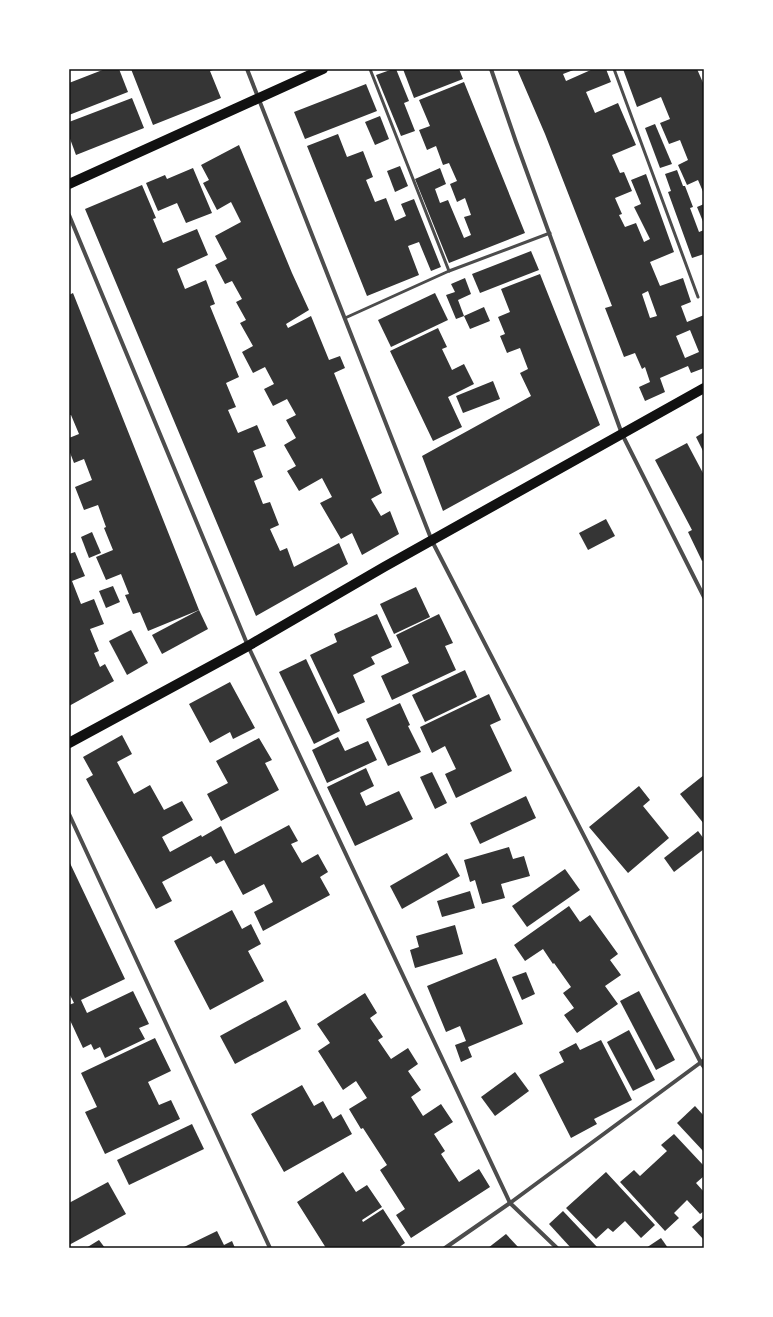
<svg xmlns="http://www.w3.org/2000/svg" width="773" height="1317" font-family="'Fira Sans',sans-serif">
<rect width="100%" height="100%" fill="#fff"/>
<g fill="#353535" fill-rule="evenodd">
<polygon points="105,69 119,69 128,92 69,115 69,83"/>
<polygon points="131,69 216,69 210,71 221,98 153,125"/>
<polygon points="393,69 396,69 409,101 404,103 415,131 401,136 376,75"/>
<polygon points="403,69 459,69 463,79 414,98"/>
<path d="M517,69H576L563,74L566,81L593,69H606L611,82L586,92L595,113L618,103L636,145L612,155L620,173L624,172L632,191L615,198L622,214L619,215L625,227L636,223L644,242L650,239L634,207L641,204L631,180L646,174L674,252L650,262L660,286L683,278L691,302L681,306L687,322L704,315V368L691,373L688,366L660,378L665,392L645,401L639,387L650,382L645,367L642,369L635,353L624,357L605,308L612,306L545,134ZM648,291L657,316L650,318L642,294ZM690,330L699,352L685,358L676,336Z"/>
<polygon points="623,69 697,69 704,85 704,194 698,180 687,185 678,165 688,160 680,140 669,144 660,123 670,119 661,97 637,107"/>
<polygon points="464,82 525,233 449,263 415,179 440,168 446,184 435,189 440,203 448,200 464,238 471,235 464,217 471,215 465,198 457,202 450,184 457,181 449,163 443,165 436,146 427,150 419,130 430,126 419,100"/>
<polygon points="366,84 377,111 305,139 294,112"/>
<polygon points="132,98 144,128 76,155 69,136 69,122"/>
<polygon points="380,116 389,139 375,145 365,122"/>
<polygon points="655,124 672,164 660,168 645,128"/>
<polygon points="338,134 347,157 363,151 373,177 366,180 375,202 386,198 395,221 406,216 401,204 414,199 441,267 431,271 419,242 408,246 419,275 367,296 307,146"/>
<polygon points="239,145 292,273 309,310 286,324 288,328 311,316 329,360 340,356 345,368 334,373 382,493 371,499 381,516 390,511 399,534 362,555 352,533 341,539 320,503 332,497 322,478 299,491 287,471 296,466 284,445 296,438 286,420 296,415 287,399 273,406 264,389 274,384 265,367 253,373 242,352 253,346 240,323 246,320 236,302 242,299 232,281 225,284 215,265 227,259 215,236 241,222 231,202 217,210 203,183 209,180 201,165"/>
<polygon points="400,166 408,186 395,192 387,171"/>
<polygon points="193,168 212,213 186,223 177,203 158,211 146,183 165,175 167,179"/>
<polygon points="677,170 683,186 685,186 693,207 690,208 699,232 704,230 704,254 692,258 668,192 671,191 665,174"/>
<polygon points="142,185 156,218 153,219 163,243 197,229 208,255 177,269 185,289 206,280 215,304 210,306 239,377 226,383 236,407 228,410 238,433 257,425 266,446 253,451 263,477 254,481 263,504 270,502 279,525 270,529 280,551 287,548 294,567 339,543 348,564 256,616 85,209"/>
<polygon points="704,204 704,224 697,207"/>
<polygon points="531,251 539,270 480,293 472,274"/>
<polygon points="540,274 600,425 443,511 422,456 531,396 520,373 528,369 520,348 507,353 500,336 505,334 498,317 510,312 501,289"/>
<polygon points="465,278 471,294 458,300 464,316 484,307 490,321 470,329 464,316 456,319 446,295 455,292 451,284"/>
<polygon points="73,293 199,610 148,631 140,612 133,614 125,595 129,594 121,574 106,580 96,557 113,550 104,528 106,527 98,505 84,510 75,487 92,480 84,459 74,463 69,450 69,438 79,434 71,415 69,415 69,295"/>
<polygon points="435,293 448,320 391,347 378,320"/>
<polygon points="438,328 447,347 442,349 452,370 464,364 474,384 448,397 462,427 433,441 390,351"/>
<polygon points="493,381 500,399 463,413 456,396"/>
<polygon points="704,432 704,453 696,437"/>
<polygon points="687,443 704,475 704,560 702,561 688,532 692,530 655,460"/>
<polygon points="606,519 615,536 588,550 579,533"/>
<polygon points="92,532 101,553 89,558 81,537"/>
<polygon points="75,552 85,576 72,581 81,604 94,599 104,624 90,629 99,651 94,653 100,667 105,664 114,681 69,706 69,554"/>
<polygon points="113,586 120,602 106,608 99,591"/>
<polygon points="416,587 430,617 394,634 380,604"/>
<polygon points="199,610 208,629 162,654 152,635"/>
<polygon points="377,614 392,647 371,657 375,664 353,675 365,702 338,714 310,655 337,642 334,634"/>
<polygon points="439,614 453,643 445,646 456,670 392,700 381,676 409,663 396,635"/>
<polygon points="131,630 148,663 127,675 109,641"/>
<polygon points="306,659 340,731 314,744 279,672"/>
<polygon points="465,670 477,697 425,722 412,695"/>
<polygon points="230,682 255,728 233,739 230,732 210,743 189,704"/>
<polygon points="489,694 501,720 490,725 512,771 456,798 445,774 456,769 445,746 432,753 420,727"/>
<polygon points="400,703 410,725 408,726 421,752 388,766 366,719"/>
<polygon points="122,735 132,754 117,762 134,794 150,785 164,810 182,801 193,820 162,837 170,852 201,835 202,837 221,826 235,854 289,825 298,841 291,844 302,863 318,854 328,872 320,877 330,895 263,931 254,912 273,902 264,884 243,895 224,860 216,864 211,856 162,882 172,901 156,909 86,779 93,775 83,757"/>
<polygon points="338,737 345,751 368,741 377,760 327,783 312,750"/>
<polygon points="259,738 272,760 265,763 279,790 221,821 207,794 228,783 216,761"/>
<polygon points="366,768 374,786 360,793 366,806 399,791 413,819 355,846 327,787"/>
<polygon points="432,772 447,803 435,809 420,777"/>
<polygon points="704,775 704,824 680,794"/>
<polygon points="639,786 650,800 643,806 669,838 628,873 589,827"/>
<polygon points="526,796 536,818 480,844 470,823"/>
<polygon points="698,831 704,839 704,849 674,872 664,858"/>
<polygon points="509,847 513,859 524,856 530,876 501,884 505,898 482,904 475,880 470,882 464,860"/>
<polygon points="447,853 460,876 402,909 390,886"/>
<polygon points="69,861 125,979 81,1000 87,1013 133,991 149,1024 139,1028 145,1039 105,1058 100,1047 94,1050 91,1044 83,1048 69,1018 69,1005 74,1003 69,993"/>
<polygon points="565,869 580,890 527,927 512,906"/>
<polygon points="470,891 475,908 442,917 437,901"/>
<polygon points="569,906 580,922 590,915 618,954 610,960 621,975 605,986 618,1004 577,1033 564,1015 574,1008 563,993 571,987 554,963 553,964 543,949 525,961 514,945"/>
<polygon points="232,910 242,929 251,924 261,944 248,951 264,981 210,1010 174,941"/>
<polygon points="455,925 463,954 415,968 410,950 419,947 416,936"/>
<polygon points="496,958 523,1024 468,1047 472,1057 461,1062 455,1045 466,1041 460,1026 446,1032 427,986"/>
<polygon points="526,972 535,994 522,1000 512,977"/>
<polygon points="639,991 675,1060 656,1070 620,1001"/>
<polygon points="365,993 377,1013 370,1018 383,1037 378,1040 391,1059 408,1048 418,1064 408,1071 421,1090 411,1097 423,1116 441,1104 453,1122 434,1134 445,1151 441,1154 459,1182 479,1169 490,1187 411,1238 396,1215 405,1209 380,1170 387,1165 363,1128 361,1129 349,1109 367,1098 356,1081 343,1090 318,1051 330,1043 317,1024"/>
<polygon points="286,1000 301,1029 235,1064 220,1036"/>
<polygon points="629,1030 655,1080 633,1091 607,1042"/>
<polygon points="155,1038 171,1071 148,1082 159,1105 171,1100 180,1119 105,1154 85,1112 97,1107 81,1073"/>
<polygon points="601,1040 632,1100 594,1119 597,1124 571,1138 539,1075 564,1062 559,1052 576,1043 580,1050"/>
<polygon points="515,1072 529,1091 495,1116 481,1097"/>
<polygon points="302,1085 314,1106 323,1101 333,1119 341,1114 352,1134 284,1172 251,1114"/>
<polygon points="695,1106 704,1116 704,1152 677,1123"/>
<polygon points="192,1124 204,1149 129,1185 117,1160"/>
<polygon points="674,1134 704,1166 704,1176 696,1183 704,1192 704,1211 700,1214 687,1200 674,1213 679,1218 665,1231 620,1182 634,1170 640,1176 667,1151 661,1145"/>
<polygon points="343,1172 356,1192 367,1185 382,1207 362,1220 363,1222 383,1209 405,1243 398,1248 326,1248 297,1202"/>
<polygon points="606,1172 655,1225 641,1238 625,1221 613,1232 608,1228 596,1239 566,1208"/>
<polygon points="108,1182 126,1214 69,1245 69,1203"/>
<polygon points="563,1211 598,1248 571,1248 549,1224"/>
<polygon points="704,1217 704,1240 692,1227"/>
<polygon points="217,1231 224,1245 232,1241 235,1248 182,1248"/>
<polygon points="506,1234 519,1248 488,1248"/>
<polygon points="661,1238 668,1248 646,1248"/>
<polygon points="99,1240 105,1248 86,1248"/>
</g>
<g fill="none" stroke-linecap="round" stroke-linejoin="round">
<g stroke="#4c4c4c" stroke-width="3">
<polyline points="370,69 449,271"/>
<polyline points="614,69 698,297"/>
<polyline points="345,318 449,271 550,233"/>
</g>
<g stroke="#4c4c4c" stroke-width="4">
<polyline points="247,69 432,541 701,1063 704,1067"/>
<polyline points="491,69 516,142 622,434 704,597"/>
<polyline points="69,215 248,646 510,1203 557,1248"/>
<polyline points="69,814 270,1248"/>
<polyline points="445,1248 510,1203 704,1060"/>
</g>
<g stroke="#111" stroke-width="10">
<polyline points="69,184 323,69"/>
<polyline points="69,743 248,646 384,567 704,388"/>
</g>
</g>
<rect width="773" height="1317" fill="none" stroke="#ffffff" stroke-width="140"/>
<rect x="70" y="70" width="633" height="1177" fill="none" stroke="#111" stroke-width="1.5"/>
</svg>
